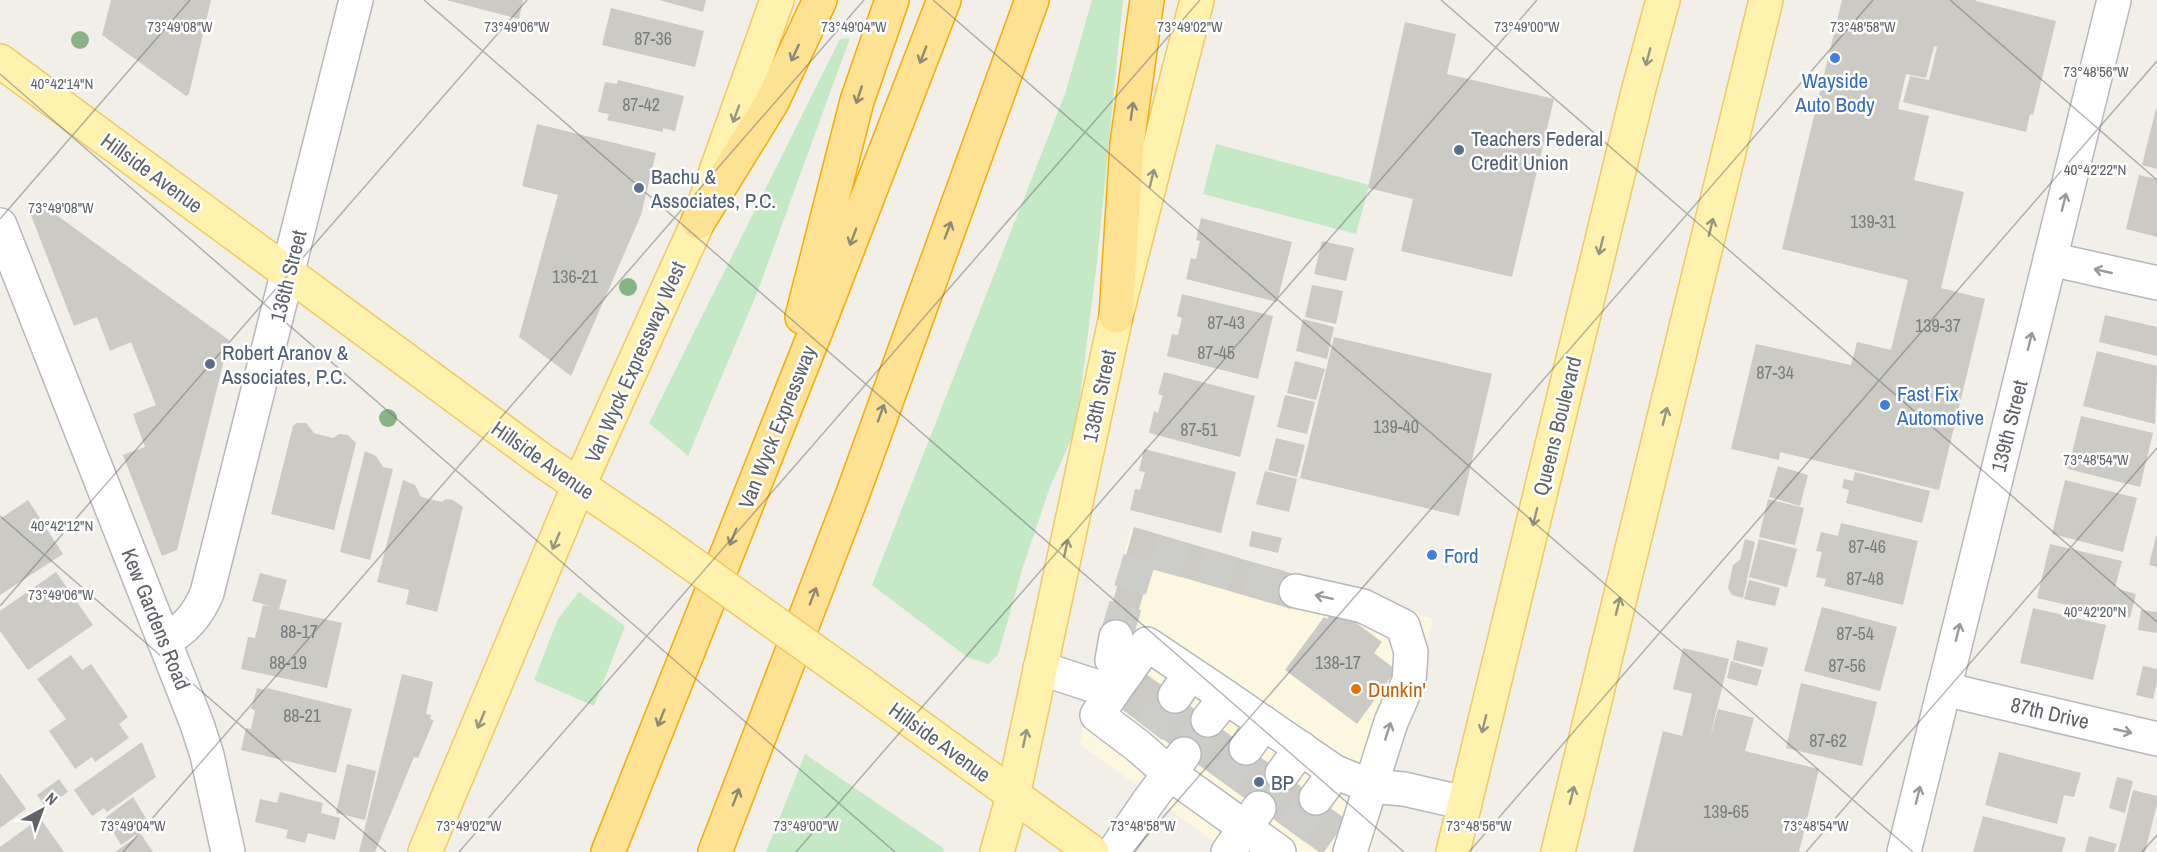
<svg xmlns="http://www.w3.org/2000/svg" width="2157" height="852" font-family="'Archivo Narrow',sans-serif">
<rect width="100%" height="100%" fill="#f1efe8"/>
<polygon fill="#fef7e0" points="1130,530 1433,619 1371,852 1228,852 1080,744"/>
<g fill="#c5e8c5">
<polygon points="1092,0 1123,0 1097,262 1076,429 1050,487 1022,570 998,655 988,664 967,657 872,585 1065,94"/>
<polygon points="850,38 757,293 688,456 649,423 840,39"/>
<polygon points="1216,144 1369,185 1356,234 1203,194"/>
<polygon points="579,592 625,626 594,706 534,680 558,619"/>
<polygon points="805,754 943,848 944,852 766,852"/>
</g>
<g fill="#cccac5">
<polygon points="111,0 211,0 189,94 186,96 102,35"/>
<polygon points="446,0 523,0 519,19"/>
<polygon points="659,0 706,0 703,12"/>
<polygon points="1842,0 1976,0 1976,1 2056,21 2033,115 2030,114 2026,132 1903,102 1910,76 1929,80 1937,47 1934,46 1926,78 1906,74 1898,109 1929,116 1914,180 1964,192 1941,288 1985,299 1939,490 1780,452 1779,460 1731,449 1756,344 1851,365 1857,342 1891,350 1908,280 1782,249"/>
<polygon points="611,8 704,31 695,67 602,45"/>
<polygon points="1405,22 1456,34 1447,74 1554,99 1512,277 1401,251 1413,199 1368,188"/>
<polygon points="618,80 684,96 675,131 663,128 663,132 607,120 609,114 598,112 605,82 617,84"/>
<polygon points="2156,109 2157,109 2157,169 2142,165"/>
<polygon points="537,124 656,153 641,215 571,376 519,337 558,195 522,186"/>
<polygon points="2139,175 2157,179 2157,237 2126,229"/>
<polygon points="37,201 229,340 177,550 162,556 123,455 145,447 133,414 156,405 131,342 110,351 97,317 74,326 27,205"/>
<polygon points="1201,218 1292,242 1277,302 1186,279 1191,258 1196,259 1200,241 1196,240"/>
<polygon points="1322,241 1354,248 1346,281 1314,274"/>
<polygon points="1312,285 1343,291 1336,324 1305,317"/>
<polygon points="1182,294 1273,316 1258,379 1167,356 1172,334 1178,335 1182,318 1177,316"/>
<polygon points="2105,315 2157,327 2157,356 2099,342"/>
<polygon points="1303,319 1334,327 1327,359 1296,351"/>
<polygon points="1334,337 1492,374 1459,516 1300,478"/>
<polygon points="2097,351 2157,366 2155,424 2083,406"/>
<polygon points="1295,361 1325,369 1316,400 1287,393"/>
<polygon points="1164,372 1255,396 1240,457 1149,433 1154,411 1158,413 1161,402 1163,396 1158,394"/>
<polygon points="1285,395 1315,402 1307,434 1277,427"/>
<polygon points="2081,416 2153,433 2140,487 2068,469"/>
<polygon points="297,423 306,423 314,433 325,436 333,438 339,434 348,435 356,443 334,530 271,514 293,426"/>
<polygon points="1276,438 1305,445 1297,477 1268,470"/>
<polygon points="1144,449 1236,472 1221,533 1130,510 1135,489 1140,490 1145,472 1139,471"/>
<polygon points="365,451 376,456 383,467 393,469 370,560 340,552"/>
<polygon points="1778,466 1808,475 1800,506 1769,497"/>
<polygon points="1265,471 1297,479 1289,512 1256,504"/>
<polygon points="1855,472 1930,491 1922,523 1846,503 1849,490 1842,488 1844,479 1853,481"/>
<polygon points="403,480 415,485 421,497 442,502 446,499 453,500 463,507 437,612 406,604 409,590 377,582"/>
<polygon points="2065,480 2137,498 2123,552 2052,534"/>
<polygon points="1768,499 1804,508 1795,545 1759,537"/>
<polygon points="28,500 63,554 0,595 0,519"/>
<polygon points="1841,523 1918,541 1903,605 1824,586 1826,579 1816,577 1822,552 1816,551 1821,532 1838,536"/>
<polygon points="1134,527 1300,576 1291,609 1151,568 1130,640 1104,633"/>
<polygon points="1252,531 1282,538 1278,553 1249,546"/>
<polygon points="2156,536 2157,536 2157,567 2149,565"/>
<polygon points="1745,539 1755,542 1743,598 1732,595 1728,588 1733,565 1740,560"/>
<polygon points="1759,539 1797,549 1787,587 1749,577"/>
<polygon points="2050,544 2122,561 2115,588 2136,594 2130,618 2110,612 2109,615 2037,598"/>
<polygon points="56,572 93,625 28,670 0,631 0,611"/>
<polygon points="260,573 287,580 279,609 342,623 327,688 241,669 248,637 255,638 263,605 274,607 252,601"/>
<polygon points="1749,580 1780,588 1775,606 1744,599"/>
<polygon points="1822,607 1897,627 1880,691 1804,671"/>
<polygon points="2033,608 2106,625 2093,680 2020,663"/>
<polygon points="2141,610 2157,612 2157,633 2138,630"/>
<polygon points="1332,612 1355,622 1382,642 1374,653 1396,670 1357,724 1285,670 1324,617 1327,619"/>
<polygon points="1737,640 1768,648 1763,667 1733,660"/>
<polygon points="1683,648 1729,659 1709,742 1718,709 1754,718 1745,751 1819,769 1799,852 1633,852 1663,731 1682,736 1692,694 1673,689"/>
<polygon points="71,655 82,670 91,664 128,717 119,724 129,738 95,762 92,757 75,769 49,731 66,719 37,679"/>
<polygon points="1731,661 1762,670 1757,686 1727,678"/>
<polygon points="2143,666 2157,669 2157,682 2153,699 2136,695"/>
<polygon points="1142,671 1347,820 1324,852 1319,852 1117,706"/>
<polygon points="402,674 433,682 426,714 431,715 430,719 434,720 418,758 414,757 375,852 359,852"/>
<polygon points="1801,683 1877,702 1862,766 1786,748"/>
<polygon points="257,688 266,690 267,688 352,709 336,773 241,750 246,728 251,729 255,710 251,709"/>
<polygon points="142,742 156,777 107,812 104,808 92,816 74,790"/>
<polygon points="1999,752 2081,773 2074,797 2064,795 2057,824 1985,805"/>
<polygon points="347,764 376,771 365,820 336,813"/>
<polygon points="0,773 26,809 0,828"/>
<polygon points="2117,777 2133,781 2125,813 2109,808"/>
<polygon points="59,779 68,792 46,808 37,795"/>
<polygon points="2133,790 2157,796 2157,804 2145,852 2118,852"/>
<polygon points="280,792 323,803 321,813 340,818 335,840 308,833 305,843 286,838 288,830 255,822 260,799 277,803"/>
<polygon points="133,797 150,825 121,845 105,818"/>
<polygon points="1983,816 2066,838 2062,852 1973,852"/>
<polygon points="40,818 64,852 0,852 0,847"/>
<polygon points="141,834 153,852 115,852"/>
<polygon points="2089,836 2117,844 2114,852 2085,852"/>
</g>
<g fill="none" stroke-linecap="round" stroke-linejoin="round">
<g stroke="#ccccc8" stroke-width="33" stroke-dasharray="33 16" stroke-linecap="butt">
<polyline points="1116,637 1140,557 1151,552 1296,591"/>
<polyline points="1149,730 1175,696"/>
<polyline points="1184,754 1208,720"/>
<polyline points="1224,782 1246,748"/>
<polyline points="1259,808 1282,774"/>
<polyline points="1291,832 1316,798"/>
</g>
<g stroke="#b5b8bc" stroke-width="36">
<g id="minor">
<polyline points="0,225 197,724 207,755 228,852"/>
<polyline points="2050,259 2157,283"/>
<polyline points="1296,591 1363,606 1403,626 1411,652 1409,681 1391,722 1350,852"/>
<polyline points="1116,637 1112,660 1125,675"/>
<path d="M164,641C185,630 198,615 207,593L356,0"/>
<polyline points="1040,668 1113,692 1147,644 1226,697"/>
<polyline points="1944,689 2157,739"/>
<polyline points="1113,692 1097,715 1138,746 1169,773 1279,852"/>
<polyline points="1175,696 1190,674"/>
<polyline points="1208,720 1226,697 1335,772 1370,786 1404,789 1465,803"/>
<polyline points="1246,748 1264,723"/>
<polyline points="1282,774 1301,748"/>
<polyline points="1316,798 1335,772"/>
<polyline points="1114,852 1148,802 1184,754"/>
<polyline points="1228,852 1259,808"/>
<polyline points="1904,852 2114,0"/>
</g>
</g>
<g stroke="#f2c960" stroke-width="36">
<g id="major">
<polyline points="0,61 543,461 649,533"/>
<polyline points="862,685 1092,852"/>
<polyline points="425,852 578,487 698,222 777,0"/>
<polyline points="997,852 1013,796 1116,316 1197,0"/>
<polyline points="1453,852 1639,88 1663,0"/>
<polyline points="1558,852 1766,0"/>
</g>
</g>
<g stroke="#f9ab00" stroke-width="36">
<g id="highway">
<polyline points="698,222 772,102 820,0"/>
<polyline points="1116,316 1127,144 1147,0"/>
<polyline points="802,317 857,101 892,0"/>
<polyline points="608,852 819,323 944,0"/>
<polyline points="715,852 852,496 1032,0"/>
</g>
</g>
<use href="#minor" stroke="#fff" stroke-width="33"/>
<use href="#major" stroke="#fff2af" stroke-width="33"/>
<use href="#highway" stroke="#fde293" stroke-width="33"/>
<g stroke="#f2c960" stroke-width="36" stroke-linecap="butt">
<polyline id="major-bridge" points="649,533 862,685"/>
</g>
<use href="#major-bridge" stroke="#fff2af" stroke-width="33"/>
</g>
<g fill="#89b387">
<circle cx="80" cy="40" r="9"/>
<circle cx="628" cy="287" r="9"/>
<circle cx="388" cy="418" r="9"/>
</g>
<defs><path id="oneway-shaft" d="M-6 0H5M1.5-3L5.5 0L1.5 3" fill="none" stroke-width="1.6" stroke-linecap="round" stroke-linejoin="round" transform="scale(1.5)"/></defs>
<g stroke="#8e8975">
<use href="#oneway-shaft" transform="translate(795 53) rotate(115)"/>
<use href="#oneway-shaft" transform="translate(923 55) rotate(111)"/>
<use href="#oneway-shaft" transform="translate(859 95) rotate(108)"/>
<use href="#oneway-shaft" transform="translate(1132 111) rotate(-82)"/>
<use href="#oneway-shaft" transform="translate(948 230) rotate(-69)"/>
<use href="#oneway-shaft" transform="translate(853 237) rotate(111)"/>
<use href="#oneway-shaft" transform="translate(881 413) rotate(-70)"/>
<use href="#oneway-shaft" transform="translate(733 537) rotate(112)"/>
<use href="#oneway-shaft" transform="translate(813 596) rotate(-69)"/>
<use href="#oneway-shaft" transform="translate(661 718) rotate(112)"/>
<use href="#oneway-shaft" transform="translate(736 797) rotate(-69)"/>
</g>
<g stroke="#979581">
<use href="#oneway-shaft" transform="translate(1648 57) rotate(105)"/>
<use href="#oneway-shaft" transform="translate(736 114) rotate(110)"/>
<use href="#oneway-shaft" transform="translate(1152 178) rotate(-76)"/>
<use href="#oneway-shaft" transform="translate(1711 227) rotate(-76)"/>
<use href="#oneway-shaft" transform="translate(1601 246) rotate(104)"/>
<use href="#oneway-shaft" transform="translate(1665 416) rotate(-76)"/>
<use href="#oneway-shaft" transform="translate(1535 517) rotate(104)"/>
<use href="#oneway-shaft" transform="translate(556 541) rotate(113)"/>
<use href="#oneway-shaft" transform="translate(1066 548) rotate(-78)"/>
<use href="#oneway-shaft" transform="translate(1618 606) rotate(-76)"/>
<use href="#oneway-shaft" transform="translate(481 720) rotate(113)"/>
<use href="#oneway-shaft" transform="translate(1484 724) rotate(104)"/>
<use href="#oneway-shaft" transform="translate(1025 738) rotate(-78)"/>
<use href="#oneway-shaft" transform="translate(1572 795) rotate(-76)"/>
</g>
<g stroke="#979a9d">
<use href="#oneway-shaft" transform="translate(2064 202) rotate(-76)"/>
<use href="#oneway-shaft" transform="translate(2103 271) rotate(-167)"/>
<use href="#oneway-shaft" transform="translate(2030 341) rotate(-76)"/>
<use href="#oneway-shaft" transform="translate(1324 597) rotate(-168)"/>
<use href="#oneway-shaft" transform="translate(1958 632) rotate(-76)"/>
<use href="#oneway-shaft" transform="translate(1388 731) rotate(-72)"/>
<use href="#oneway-shaft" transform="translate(2123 731) rotate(13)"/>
<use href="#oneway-shaft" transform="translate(1918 795) rotate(-76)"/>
</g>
<path fill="none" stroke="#5f6368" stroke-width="1.5" stroke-opacity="0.45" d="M424,0L1404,852M933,0L1913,852M1441,0L2157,622M1950,0L2157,180M0,74L895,852M0,219L190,0M0,516L386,852M0,606L527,0M123,852L864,0M459,852L1200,0M796,852L1537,0M1133,852L1873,0M1469,852L2157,61M1806,852L2157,448M2142,852L2157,835"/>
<g fill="#3f7fe0" stroke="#fff" stroke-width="2">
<circle cx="1835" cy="58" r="6"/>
<circle cx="1885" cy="405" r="6"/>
<circle cx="1432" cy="555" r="6"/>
</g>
<g fill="#5c6f8a" stroke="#fff" stroke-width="2">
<circle cx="1459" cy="150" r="6"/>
<circle cx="639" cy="188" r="6"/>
<circle cx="210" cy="364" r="6"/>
<circle cx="1259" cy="782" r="6"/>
</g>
<circle fill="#e8710a" stroke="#fff" stroke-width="2" cx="1356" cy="689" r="6"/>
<g text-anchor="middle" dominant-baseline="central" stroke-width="5" stroke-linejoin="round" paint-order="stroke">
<g font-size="18" fill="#7a7d7f">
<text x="653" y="38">87-36</text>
<text x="641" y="104">87-42</text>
<text x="1873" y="221">139-31</text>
<text x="575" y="276">136-21</text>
<text x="1226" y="322">87-43</text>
<text x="1938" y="325">139-37</text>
<text x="1216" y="352">87-45</text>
<text x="1775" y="372">87-34</text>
<text x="1396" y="426">139-40</text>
<text x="1199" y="429">87-51</text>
<text x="1867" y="546">87-46</text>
<text x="1865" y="578">87-48</text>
<text x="299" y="631">88-17</text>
<text x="1855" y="633">87-54</text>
<text x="288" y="662">88-19</text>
<text x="1338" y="662">138-17</text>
<text x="1847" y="665">87-56</text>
<text x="302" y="715">88-21</text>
<text x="1828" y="740">87-62</text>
<text x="1726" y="811">139-65</text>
</g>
<g font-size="21" fill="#366cbe" stroke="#fff" text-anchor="start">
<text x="1835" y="80" text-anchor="middle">Wayside<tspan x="1835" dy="24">Auto Body</tspan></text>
<text x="1897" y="393">Fast Fix<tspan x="1897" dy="24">Automotive</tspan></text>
<text x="1444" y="555">Ford</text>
</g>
<g font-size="21" fill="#4e5e75" stroke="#fff" text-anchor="start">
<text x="1471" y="138">Teachers Federal<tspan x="1471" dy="24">Credit Union</tspan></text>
<text x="651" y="176">Bachu &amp;<tspan x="651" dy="24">Associates, P.C.</tspan></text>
<text x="222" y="352">Robert Aranov &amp;<tspan x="222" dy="24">Associates, P.C.</tspan></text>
<text x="1271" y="782">BP</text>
</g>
<g font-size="21" fill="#5f6368" stroke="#fff">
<text transform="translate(152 173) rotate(36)">Hillside Avenue</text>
<text transform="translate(288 276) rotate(-76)">136th Street</text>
<text transform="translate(635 362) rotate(-66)">Van Wyck Expressway West</text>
<text transform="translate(1099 396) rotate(-78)">138th Street</text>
<text transform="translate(1557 426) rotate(-76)">Queens Boulevard</text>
<text transform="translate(2009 426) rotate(-76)">139th Street</text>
<text transform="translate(777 427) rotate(-68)">Van Wyck Expressway</text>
<text transform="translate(543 460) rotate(35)">Hillside Avenue</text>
<text transform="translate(156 619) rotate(68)">Kew Gardens Road</text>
<text transform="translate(2050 713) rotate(13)">87th Drive</text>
<text transform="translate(940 742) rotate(36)">Hillside Avenue</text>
</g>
<g font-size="21" fill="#c56008" stroke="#fff" text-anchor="start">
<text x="1368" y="689">Dunkin'</text>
</g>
</g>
<g font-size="15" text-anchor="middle" fill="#5f6368" stroke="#fff" stroke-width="5" stroke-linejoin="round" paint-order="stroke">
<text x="180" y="32">73°49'08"W</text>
<text x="517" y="32">73°49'06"W</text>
<text x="854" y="32">73°49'04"W</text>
<text x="1190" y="32">73°49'02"W</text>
<text x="1527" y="32">73°49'00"W</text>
<text x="1863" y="32">73°48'58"W</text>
<text x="2096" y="77">73°48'56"W</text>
<text x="62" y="89">40°42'14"N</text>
<text x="2095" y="175">40°42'22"N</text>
<text x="61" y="213">73°49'08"W</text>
<text x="2096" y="465">73°48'54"W</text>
<text x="62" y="531">40°42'12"N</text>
<text x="61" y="600">73°49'06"W</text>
<text x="2095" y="617">40°42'20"N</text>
<text x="133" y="831">73°49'04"W</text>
<text x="469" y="831">73°49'02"W</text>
<text x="806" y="831">73°49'00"W</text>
<text x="1143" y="831">73°48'58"W</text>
<text x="1479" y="831">73°48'56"W</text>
<text x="1816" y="831">73°48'54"W</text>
</g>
<g transform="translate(42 810) rotate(41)" stroke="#ffffff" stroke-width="4.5" paint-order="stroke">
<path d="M0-4.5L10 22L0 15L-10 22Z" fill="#5f6368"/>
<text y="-9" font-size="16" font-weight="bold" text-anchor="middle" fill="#5f6368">N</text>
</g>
</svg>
